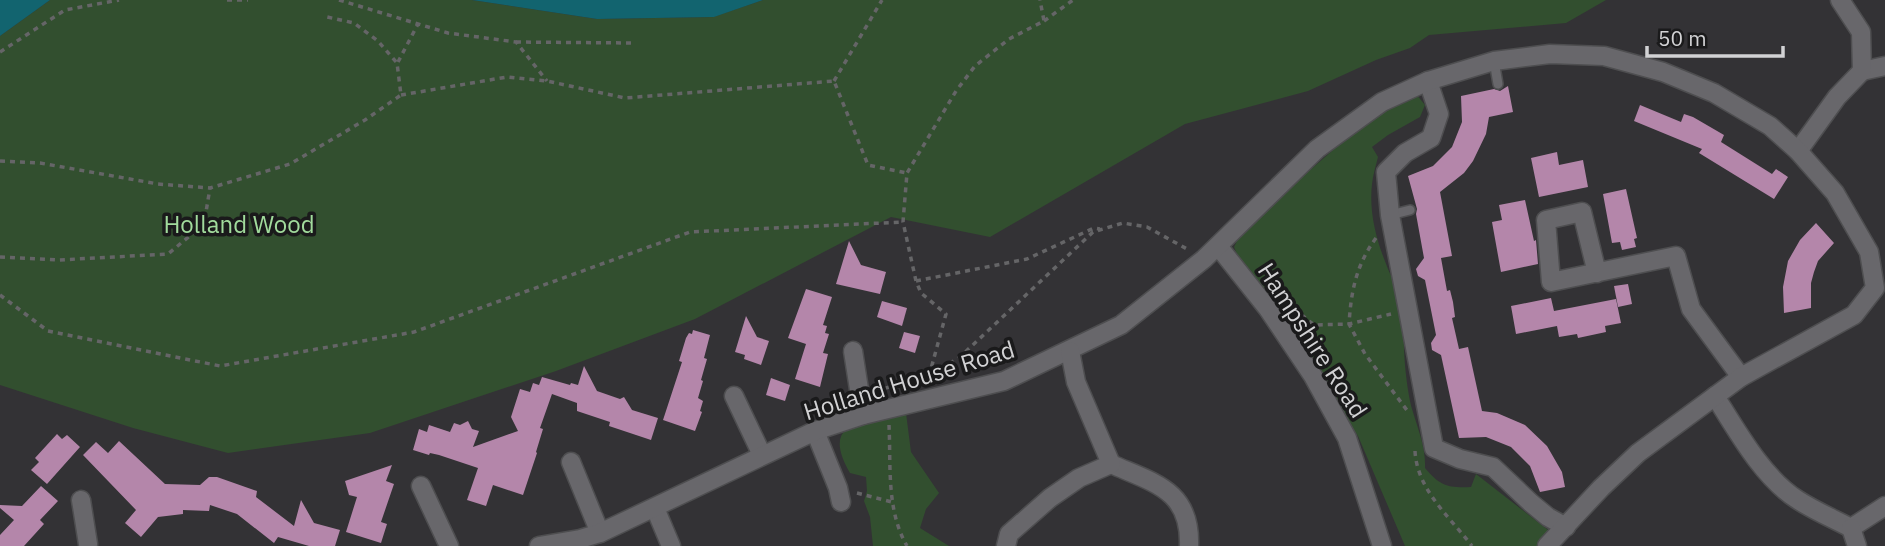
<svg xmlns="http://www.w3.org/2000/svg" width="1885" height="546" font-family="'IBM Plex Sans',sans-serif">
<rect width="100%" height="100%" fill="#333235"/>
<g fill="#324f2f">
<polygon points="50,0 472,0 597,19 713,17 763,0 1606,0 1566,23 1429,35 1410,48 1376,60 1308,91 1185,124 990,237 891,217 695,319 556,371 370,433 228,453 133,428 0,385 0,36"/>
<path d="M1416,94L1425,105L1420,117L1388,135L1372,147L1378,157C1376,165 1373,175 1372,184C1367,228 1388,271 1407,310C1400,332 1406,387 1412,409C1418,429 1426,448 1425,468C1440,486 1448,488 1471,487L1476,474L1552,533L1537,546H1405L1358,436L1270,303L1241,264L1234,247L1243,229L1333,150L1380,113Z"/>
<path d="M906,413L911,452L939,493L926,509L920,528L949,546H873L870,517L864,501L867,491L866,477L850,473C819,419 864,423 906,413Z"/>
</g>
<g fill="#12646f">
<polygon points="0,0 50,0 0,36"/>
<polygon points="472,0 763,0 714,17 597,19"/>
</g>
<g fill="#b486aa">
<polygon points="1508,86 1513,112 1489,117 1486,134 1473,161 1464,173 1440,192 1452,256 1441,258 1447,291 1450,290 1453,302 1455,317 1452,318 1459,349 1468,347 1482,411 1497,413 1525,425 1547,446 1562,472 1565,487 1540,492 1530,466 1511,447 1486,437 1459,438 1441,355 1432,350 1431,343 1436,335 1425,280 1418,276 1416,269 1424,258 1416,214 1417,209 1408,176 1433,166 1452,147 1462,122 1461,96 1494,89 1500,91"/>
<polygon points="1640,105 1681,122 1684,114 1693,117 1724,135 1721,142 1772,174 1776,169 1788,177 1774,199 1699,153 1702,149 1634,121"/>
<polygon points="1557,152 1559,165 1583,160 1588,187 1539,197 1531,158"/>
<polygon points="1626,189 1637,238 1634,239 1636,247 1622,250 1620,242 1612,243 1603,194"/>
<polygon points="1525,200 1534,241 1536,240 1538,264 1501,272 1492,222 1502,220 1499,205"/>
<polygon points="1816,223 1834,243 1818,261 1814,272 1811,283 1811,308 1784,313 1783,287 1788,261 1800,240"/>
<polygon points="849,241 861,265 886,272 880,294 836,284"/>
<polygon points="1628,284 1632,304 1618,307 1614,286"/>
<polygon points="806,289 832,297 823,325 827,326 825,333 829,334 823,353 828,354 820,387 795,379 806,344 788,338"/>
<polygon points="1551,298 1554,311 1616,299 1621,323 1605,326 1606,332 1578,338 1577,334 1559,337 1557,326 1516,334 1511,306"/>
<polygon points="882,301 907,308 902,326 877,317"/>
<polygon points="746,316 757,337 769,341 761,365 744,359 745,355 735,352"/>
<polygon points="693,330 710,335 704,358 707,359 701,380 703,381 698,398 703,401 700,411 702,412 695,431 663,420 682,362 679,361 686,338 689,333 692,334"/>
<polygon points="904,332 920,336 915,353 899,348"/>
<polygon points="584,366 597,391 620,399 624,397 632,410 658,418 651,440 609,426 610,422 577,411 577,403 552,394 540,428 543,429 536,452 537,453 523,495 493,485 486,506 467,500 478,468 439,455 430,453 429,455 413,450 419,429 427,432 429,425 450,432 454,423 460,425 468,421 472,429 479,431 473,447 518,431 511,417 520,389 530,392 533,383 539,385 542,377 570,385 571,383 578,385"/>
<polygon points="771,378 790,385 785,401 766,395"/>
<polygon points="57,434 62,439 67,435 80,447 47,484 31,470 39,462 35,458"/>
<polygon points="119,441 165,484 200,485 209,477 217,477 257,491 256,497 294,526 301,500 314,523 340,530 335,546 309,546 278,537 274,543 237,514 210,505 209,511 183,510 183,514 158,517 141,537 125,523 136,510 83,455 96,442 108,453"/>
<polygon points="392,465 386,481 394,484 381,522 387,524 381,543 346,532 357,497 349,495 345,481"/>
<polygon points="41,486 58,501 40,520 44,524 24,546 0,546 0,535 14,520 0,508 0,505 22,506"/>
</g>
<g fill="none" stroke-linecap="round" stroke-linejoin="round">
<g stroke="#4e4e50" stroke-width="12">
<g id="service">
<polyline points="1494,61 1498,84"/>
<polyline points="1390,215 1410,210"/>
</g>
</g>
<g stroke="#4e4e50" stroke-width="21">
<g id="minor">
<polyline points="1862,71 1885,66"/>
<polyline points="1428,81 1439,114 1431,138 1405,153 1386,172 1390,215 1434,448 1460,459 1493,467 1531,503 1548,517 1566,527"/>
<polyline points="1798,151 1837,97 1862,71 1861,32 1840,0"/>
<polyline points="1218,246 1268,309 1313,376 1347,438 1382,546"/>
<polyline points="1597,273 1582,212 1546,220 1551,282 1676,256 1691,309 1741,377"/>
<polyline points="853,351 863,415"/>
<polyline points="734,396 762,455"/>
<path d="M1715,396C1737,431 1763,478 1798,500C1815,511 1834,519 1851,528L1885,506"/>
<polyline points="815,431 838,488 841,502"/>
<polyline points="571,462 600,533"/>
<path d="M1111,464C1154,483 1191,490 1189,546"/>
<polyline points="421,486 449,546"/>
<polyline points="81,500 88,544"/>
<polyline points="655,508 671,546"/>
<polyline points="1851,528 1857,546"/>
<polyline points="539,546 580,539 600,533 815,431 863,415 1004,381 1121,325 1204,259 1317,149 1382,102 1428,81 1494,61 1550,54 1604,56 1663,72 1714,93 1770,126 1798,151 1835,193 1869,252 1875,288 1854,315 1741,377 1638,453 1601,488 1547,546"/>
<polyline points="1006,546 1009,534 1050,498 1079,478 1111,464 1076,382 1070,351"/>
</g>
</g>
<g stroke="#656567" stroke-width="3.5" stroke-dasharray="5 5" stroke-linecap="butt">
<polyline points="227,0 248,0"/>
<polyline points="339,0 448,33 516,42 547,81"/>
<polyline points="1044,21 1073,0"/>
<polyline points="516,42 634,43"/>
<polyline points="0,52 65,10 119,0"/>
<polyline points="398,62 418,24"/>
<polyline points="834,81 882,0"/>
<polyline points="401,95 507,77 547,81 625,98 834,81 868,165 907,173"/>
<polyline points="0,161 40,163 158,184 210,188 290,164 365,120 401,95 397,63 378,41 354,23 323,16"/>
<path d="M1376,238C1356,265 1351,292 1349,324L1391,314"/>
<polyline points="0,257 59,260 168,254 204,224 210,188"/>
<polyline points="916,281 1027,259 1094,228 1100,229"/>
<polyline points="0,295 48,331 220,366 414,332 690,232 903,222"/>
<polyline points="1286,302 1314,325 1349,324 1365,354 1409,413"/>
<polyline points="929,376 946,314 921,293 916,281 903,222 907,173 956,91 975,66 1009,39 1044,21 1040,0"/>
<polyline points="875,391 929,376 960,357 1093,232 1123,223 1147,227 1187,249"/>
<path d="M889,425C891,465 886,510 907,546"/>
<path d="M1415,451C1417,490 1450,517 1472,546"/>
<polyline points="857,493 892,502"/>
</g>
<use href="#service" stroke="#68676b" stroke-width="9"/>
<use href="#minor" stroke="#68676b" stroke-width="18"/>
</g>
<g text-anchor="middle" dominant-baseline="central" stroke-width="7" stroke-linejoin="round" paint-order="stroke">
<g font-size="24" fill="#a1db9c" stroke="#1a1a1b">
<text x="239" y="224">Holland Wood</text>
</g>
<g font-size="24" fill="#d2d2d4" stroke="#1a1a1b">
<text transform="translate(1313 340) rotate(57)">Hampshire Road</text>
<text transform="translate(909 380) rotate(-17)">Holland House Road</text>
</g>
</g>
<path d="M1647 46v10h136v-10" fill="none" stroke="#d2d2d4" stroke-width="3.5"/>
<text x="1658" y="46" font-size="21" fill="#d2d2d4" stroke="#1a1a1b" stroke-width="5" paint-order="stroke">50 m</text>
</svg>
